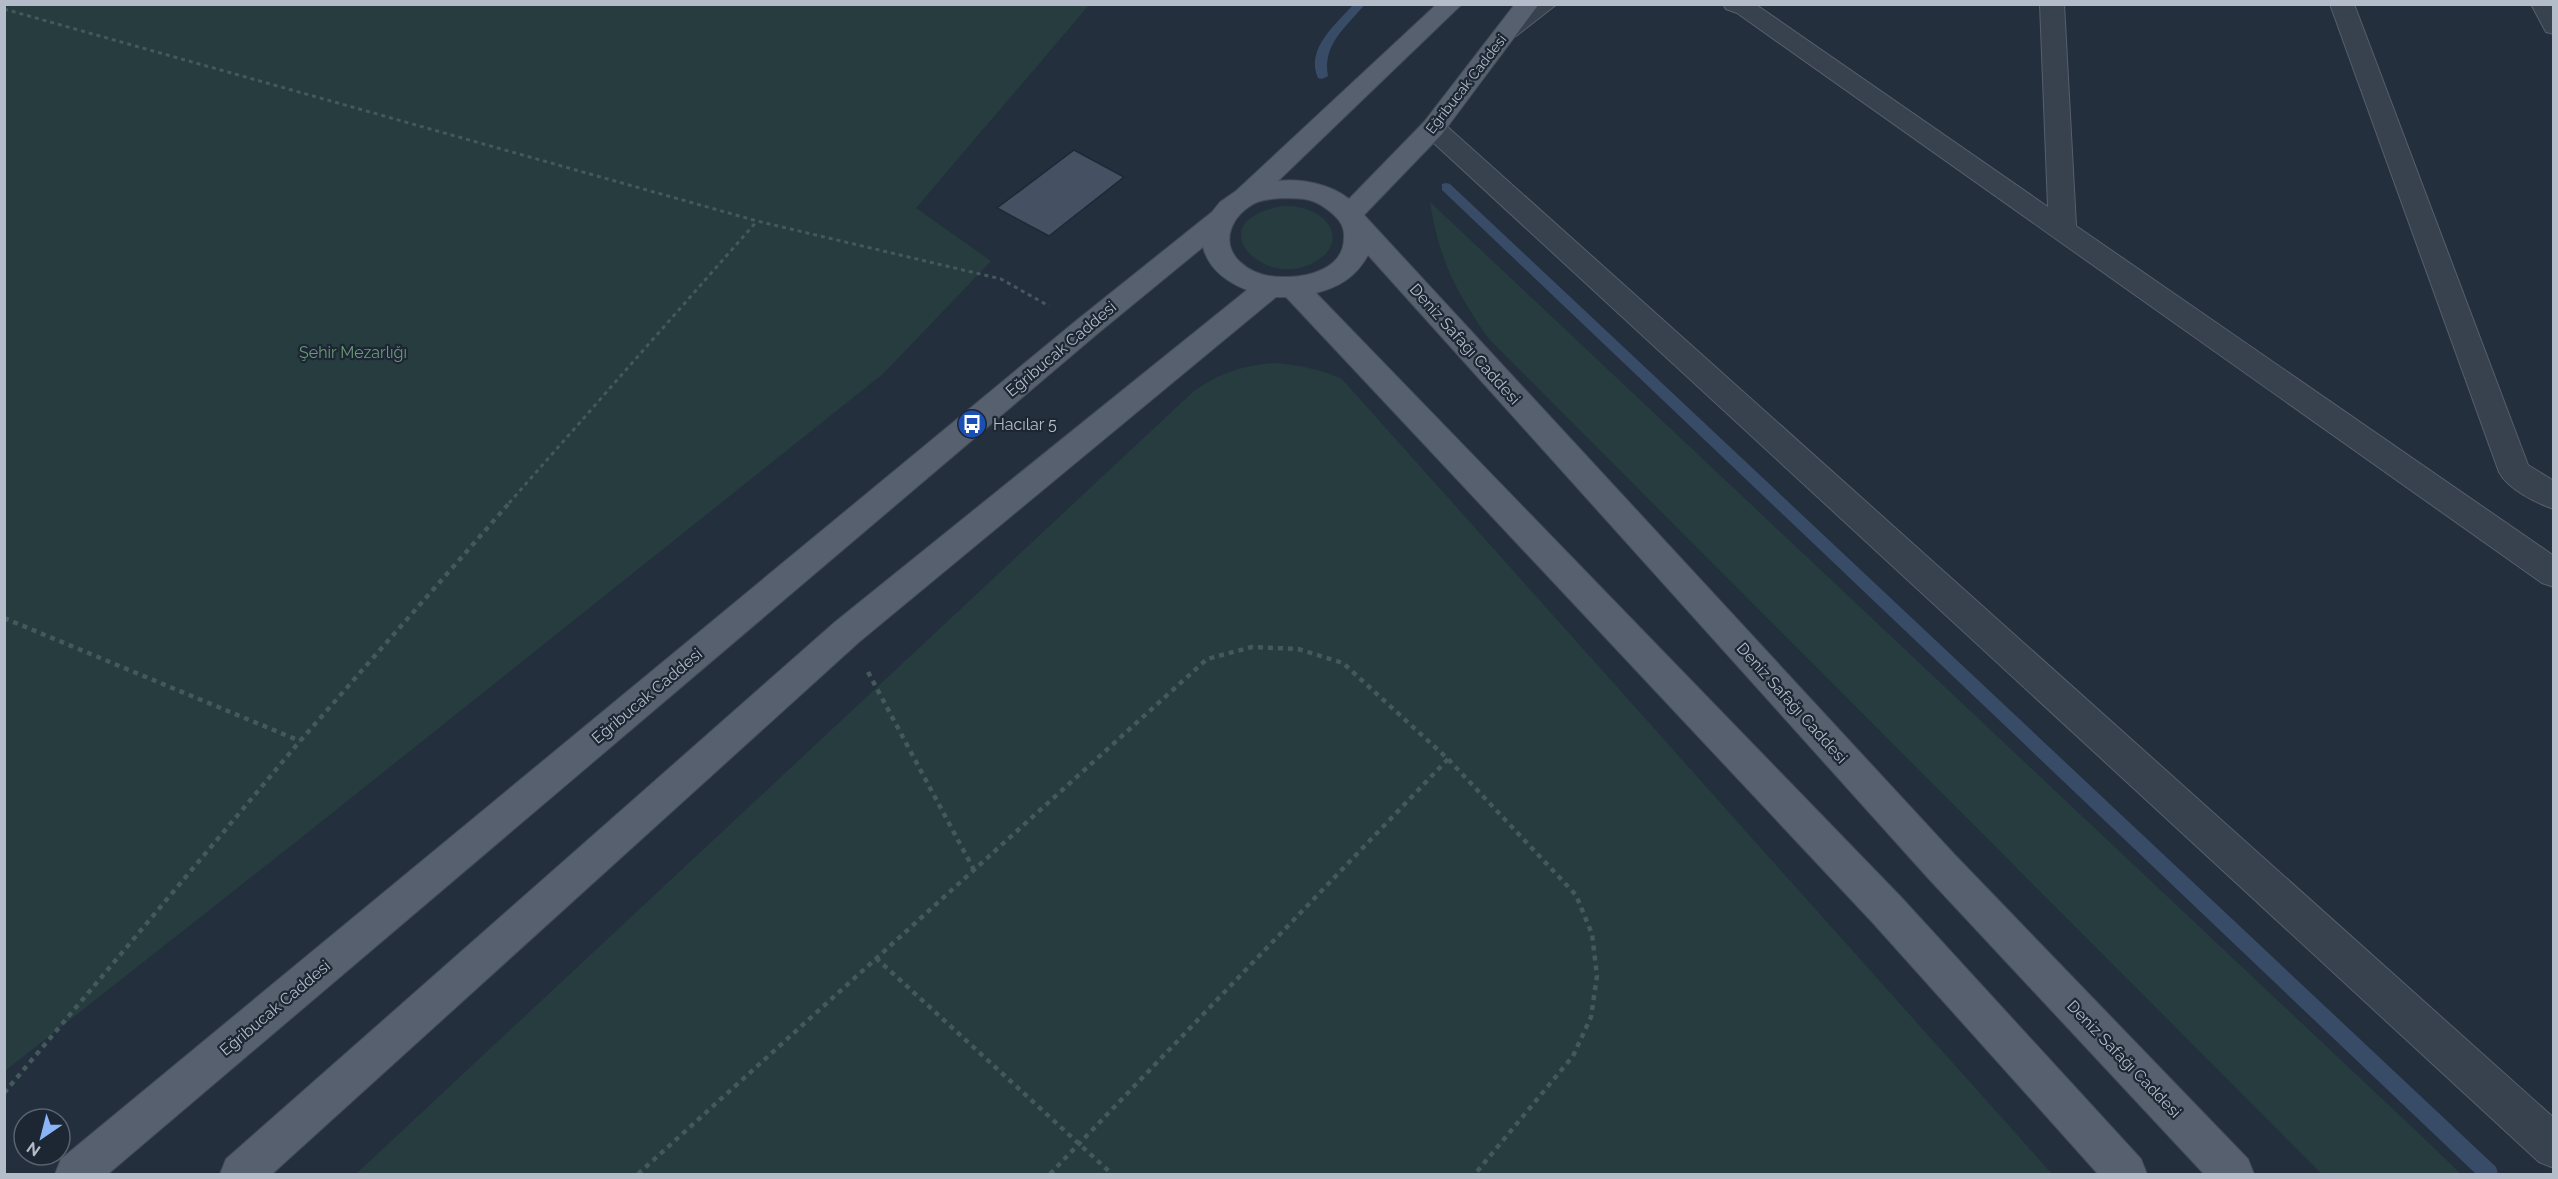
<svg xmlns="http://www.w3.org/2000/svg" width="2558" height="1179" font-family="Raleway,sans-serif">
<rect width="100%" height="100%" fill="#242f3e"/>
<g fill="#263c3f">
<polygon points="5,4 1089,4 1089,5 916,208 991,261 884,373 292,845 5,1071"/>
<path d="M1430,202L2412,1127L2461,1174H2322L1489,339C1456,292 1439,260 1430,202Z"/>
<path d="M1284,206C1293,206 1303,207 1311,211C1331,219 1342,241 1322,257C1270,299 1191,220 1284,206Z"/>
<path d="M1274,363C1299,365 1319,369 1342,379L2052,1174H356L1194,391C1219,373 1243,365 1274,363Z"/>
</g>
<g fill="none" stroke-linecap="round" stroke-linejoin="round">
<g fill="#394c67" fill-rule="evenodd">
<path d="M1354,4H1365C1347,27 1322,43 1328,76L1322,79L1318,78C1305,49 1336,24 1354,4Z"/>
<polygon points="1446,183 1450,184 2496,1167 2498,1174 2476,1174 1442,190 1442,184"/>
</g>
</g>
<polygon fill="#455162" stroke="#1f2835" stroke-width="1.5" points="1074,150 1124,177 1049,236 997,208"/>
<g fill="none" stroke-linecap="round" stroke-linejoin="round">
<g stroke="#565f6c" stroke-width="2">
<g id="minor">
<polygon points="1530,4 1557,4 1516,36 1508,38 1500,36 1496,31 1500,26"/>
<polygon points="1723,4 1755,4 2048,207 2040,4 2064,4 2076,226 2554,556 2554,587 2542,583 1737,13 1726,9"/>
<path d="M2330,4H2354L2528,465L2554,481V509C2536,503 2508,489 2499,472Z"/>
<polygon points="2531,4 2554,4 2554,34 2546,32"/>
<polygon points="1433,120 1442,122 2554,1118 2554,1168 2539,1162 1424,134 1420,128 1424,122"/>
</g>
</g>
<g stroke="#414a57" stroke-width="2">
<path id="major" d="M1437,4H1462L1278,181C1301,178 1330,184 1349,199L1424,122L1515,4H1539L1442,134L1364,215L1954,854L2248,1159L2254,1174H2204L1928,878L1368,255C1356,277 1339,287 1316,293L1901,897L2141,1159L2147,1174H2098L1873,923L1286,297H1276L859,642L272,1174H220L226,1159L835,622L1247,290C1227,282 1209,270 1203,247L1097,334L108,1174H55L61,1159L1077,320L1212,212L1220,202L1236,191ZM1282,198C1291,198 1301,198 1309,200C1318,202 1326,208 1333,214C1340,220 1345,228 1344,238C1344,269 1307,278 1282,277C1267,277 1252,273 1240,262C1219,242 1232,215 1255,203C1263,199 1273,199 1282,198Z"/>
</g>
<g stroke="#44595c" stroke-width="3" stroke-dasharray="4 4" stroke-linecap="butt">
<polyline points="4,9 757,221 1001,279 1049,306"/>
<polyline points="509,503 757,221"/>
</g>
<g stroke="#44595c" stroke-width="4.5" stroke-dasharray="5 5" stroke-linecap="butt">
<polyline points="4,618 300,741"/>
<polyline points="868,672 974,870"/>
<polyline points="876,958 1112,1174"/>
<polyline points="4,1093 300,741 511,501"/>
<polyline points="638,1174 1207,659 1252,647 1298,649 1343,663 1448,759 1576,895 1592,934 1597,976 1591,1017 1573,1056 1475,1174"/>
<polyline points="1050,1174 1448,759"/>
</g>
<use href="#minor" fill="#38414e" fill-rule="evenodd"/>
<use href="#major" fill="#56606e" fill-rule="evenodd"/>
</g>
<defs>
<g id="bus-disc" transform="scale(1.5)"><circle r="9.5" fill="#1a4fb4" stroke="#1d2633"/><path d="M-5-6H5V4H4V6H2V4H-2V6H-4V4H-5ZM-3.5-4V0h7V-4ZM-3.5 1.2v1.5H-2V1.2ZM2 1.2v1.5H3.5V1.2Z" fill="#fff"/></g>
</defs>
<g fill-rule="evenodd">
<use href="#bus-disc" x="972" y="424"/>
</g>
<g text-anchor="middle" dominant-baseline="central" stroke-width="4.5" stroke-linejoin="round" paint-order="stroke">
<g font-size="14" fill="#b4bcc9" stroke="#1d2633">
<text transform="translate(1466 84) rotate(-52)">Eğribucak Caddesi</text>
</g>
<g font-size="16" fill="#b4bcc9" stroke="#1d2633">
<text transform="translate(1465 344) rotate(48)">Deniz Safağı Caddesi</text>
<text transform="translate(1061 349) rotate(-40)">Eğribucak Caddesi</text>
<text transform="translate(647 696) rotate(-40)">Eğribucak Caddesi</text>
<text transform="translate(1792 703) rotate(48)">Deniz Safağı Caddesi</text>
<text transform="translate(275 1008) rotate(-40)">Eğribucak Caddesi</text>
<text transform="translate(2124 1059) rotate(46)">Deniz Safağı Caddesi</text>
</g>
<g font-size="16" fill="#6b9a76" stroke="#1d2633">
<text x="353" y="352">Şehir Mezarlığı</text>
</g>
<g font-size="16" fill="#b4bcc9" stroke="#1d2633" text-anchor="start">
<text x="993" y="424">Hacılar 5</text>
</g>
</g>
<rect width="2558" height="1179" fill="none" stroke="#b4bcc9" stroke-width="12"/>
<g transform="translate(42 1137) rotate(215)"><circle r="28" fill="#1d2633" stroke="#59626f" stroke-width="1.5"/>
<path d="M0-4.5L10 22L0 15L-10 22Z" fill="#8ab4f8"/>
<text y="-9" font-size="16" font-weight="bold" text-anchor="middle" fill="#b4bcc9">N</text>
</g>
</svg>
